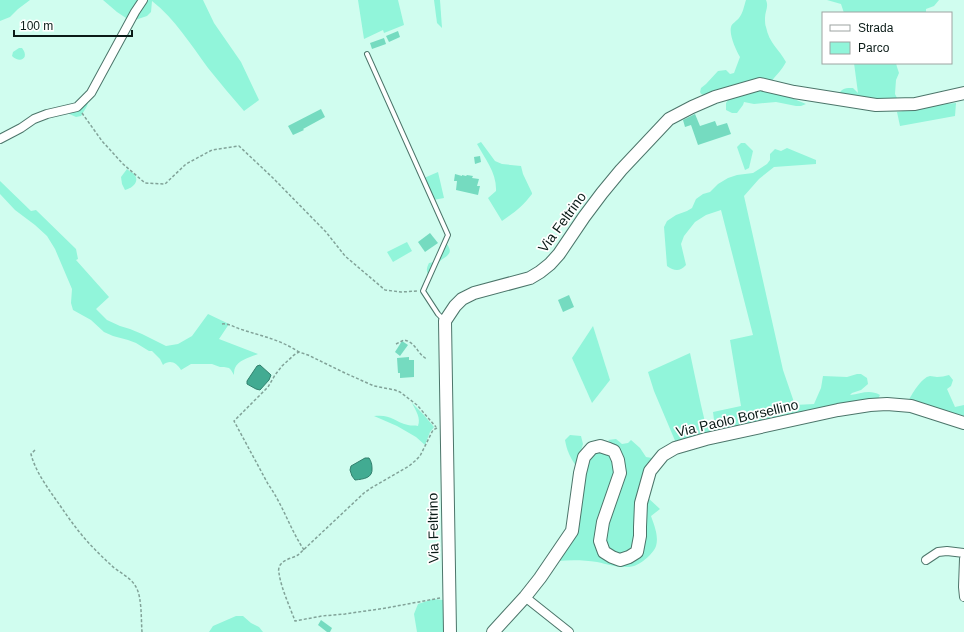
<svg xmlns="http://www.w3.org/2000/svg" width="964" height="632" font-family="Helvetica,sans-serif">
<rect width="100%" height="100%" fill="#d0fdef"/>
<g fill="#91f5da">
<polygon points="0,0 30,0 18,9 10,17 0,21"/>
<path d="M103,0H203L214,23L241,62L259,100L244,111C232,97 220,83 208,68C191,45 175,19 152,1L151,12L147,16L135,20H129L117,12Z"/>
<polygon points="358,0 398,0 404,25 384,33 383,30 364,39"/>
<polygon points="434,0 440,0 442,28 437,23"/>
<path d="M746,0H766C769,7 765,11 765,18C765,21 765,25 766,27C769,43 779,49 786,62C782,70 776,75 771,82L710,97L701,94L700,92L701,88L706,84L718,71L726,70L730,74L734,73L740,57C736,50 729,35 731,27C732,23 737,21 739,18C743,13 744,6 746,0Z"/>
<polygon points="827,0 939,0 934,6 926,9 926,13 844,13 841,4"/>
<path d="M19,48H22C30,58 20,64 12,56L13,52Z"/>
<path d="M854,63H896L897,67L899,73L896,80L895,94L899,102L839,94C842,88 846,88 853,88L858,93Z"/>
<path d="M753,90C774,91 787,96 806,104L801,106H796L776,102L754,104L744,102L743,105L737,113H732L726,110V103L730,97Z"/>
<polygon points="89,99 87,106 81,116 76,117 65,112"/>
<polygon points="956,103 955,116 900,126 897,112 945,104"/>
<path d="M481,142L495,161L502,164L521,166L523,174L532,193V194C522,207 515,212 502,221L488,198L496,191C497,173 485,159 477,144Z"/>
<polygon points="741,143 745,143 753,151 749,168 745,170 737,147"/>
<path d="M787,148L816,160V164L774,167L759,179L744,196L783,370L795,405L814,404L821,388L823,376L847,377L857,374H861L867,378L868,384L861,390L852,393L850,395C861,394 869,389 880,395L878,399L676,443L654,391L648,372L690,353L701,405L705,422L707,426L712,429L715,428L713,412L741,406L730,340L753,335L721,210L706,215L695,222L684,236L681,244L686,265C680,272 674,271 667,266L664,227L667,221L676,215L687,211L692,208L696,199L703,194L710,192L718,184L728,178L737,175L753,173L767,164L770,160V154L775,149L781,151Z"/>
<path d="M127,169C129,171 131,172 133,173C141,181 133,188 125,190L122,184L121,177Z"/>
<polygon points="438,172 444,198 433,200 424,178"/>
<path d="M0,181L31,211L36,210L76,249L78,259L76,260L109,297L96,309L107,320L120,326L130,329L142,334L166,346L178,344L192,336L208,314L229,324L219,339L258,354C251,357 238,360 235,368C234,370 234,373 234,375L231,370L229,368L224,367H220L212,364H191L181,370C177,363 170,359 163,365L160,359L152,351H149L136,343L128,340L113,336L104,332L91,320L73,310L71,303L72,289L55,249L47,236L35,225L15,210L0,194Z"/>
<polygon points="407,242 412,251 393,262 387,252"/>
<path d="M446,243C456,255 444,256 438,263C434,266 433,272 430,277C426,272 426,269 429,263L434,262C437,255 439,248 446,243Z"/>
<polygon points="593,326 610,380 592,403 572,358"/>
<path d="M949,375L953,380L951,386L947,389L955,407L964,405V416L908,402C911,395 922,377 930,376C932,376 935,377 937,377C941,377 945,376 949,375Z"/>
<path d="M412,403L423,414L434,427L430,432L425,445L416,437L397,426L374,416C391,414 393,421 408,425C411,426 415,425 418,426C421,418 416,411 412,403Z"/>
<path d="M570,435L581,436L583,444L576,466C570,457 567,451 565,440Z"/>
<path d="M616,439L622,444L628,443L631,440L640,448L646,457L652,458L656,457L634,550C618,555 618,554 605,545L617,449L608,440Z"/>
<path d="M603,450L613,458L616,472L602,556C608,564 619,563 628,561L647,497L660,509L651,516C654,525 659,536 656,546C654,553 641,564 634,566C631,567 627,567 625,567C615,567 607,564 597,562C584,560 571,560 557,561L586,463L593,453Z"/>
<polygon points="433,599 443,600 446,605 446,632 417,632 414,614 418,604"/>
<polygon points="236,616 243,616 251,623 259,627 263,632 209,632 213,626"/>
</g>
<g fill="#42ab92" stroke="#31806d">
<polygon points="260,365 271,375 269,380 260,390 256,389 247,384 247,381 257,366"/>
<path d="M365,458H369C371,461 372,464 372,468C373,478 364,479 355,480L352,476L350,470L351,466Z"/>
</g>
<g fill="#75dbc0">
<polygon points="398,31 400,37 389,42 386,36"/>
<polygon points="384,38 386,44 372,49 370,43"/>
<polygon points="321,109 325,117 303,129 304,130 293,135 288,126"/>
<polygon points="695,114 700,126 715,121 717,126 727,123 731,134 698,145 691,125 685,127 683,120"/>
<polygon points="480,156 481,162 475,164 474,157"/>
<polygon points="455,174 462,176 462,175 466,176 467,175 473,176 472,178 479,179 477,186 480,186 478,195 456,190 457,181 454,181"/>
<polygon points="430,233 438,243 425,252 418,242"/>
<polygon points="569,295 574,307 563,312 558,300"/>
<polygon points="402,341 408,345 400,356 395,352"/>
<polygon points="409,357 409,360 414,360 414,377 400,378 400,373 398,373 397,358"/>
<polygon points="321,620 332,628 330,632 327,632 318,625"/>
</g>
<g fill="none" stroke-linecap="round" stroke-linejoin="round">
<g stroke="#4c756a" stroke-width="6">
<polyline id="lane" points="367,54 448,235 423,291 438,314 443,319"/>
</g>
<g stroke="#4c756a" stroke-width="10">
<g id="street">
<polyline points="0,139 21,128 34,119 47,114 77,107 91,93 135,12 143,0"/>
<polyline points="964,559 963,587 964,597"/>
<polyline points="926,560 938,552 947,551 964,553"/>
<polyline points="525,597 569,632"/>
</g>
</g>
<g stroke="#4c756a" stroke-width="14">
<g id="secondary">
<polyline points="450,632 445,321 455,306 462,299 474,293 530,278 540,272 550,264 559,254 584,217 602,193 621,170 669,119 692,107 715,97 760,84 794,92 876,105 915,104 964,93"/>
<polyline points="493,632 525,597 540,578 572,531 580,473 584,457 592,448 600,446 609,449 614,451 618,460 620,473 603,522 600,541 604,552 612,557 620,560 629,557 637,552 640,536 640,527 641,503 650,471 663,455 675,448 706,439 838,410 870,405 887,404 911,406 964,423"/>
</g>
</g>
<g stroke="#81a298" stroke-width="1.5" stroke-dasharray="3 2" stroke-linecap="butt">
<polyline points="82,113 102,141 123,164 145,183 165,184 186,164 212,150 239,146 273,178 326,232 345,256 385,290 401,292 417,291"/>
<path d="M222,324C228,323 234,327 240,329C261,336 279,339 299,352"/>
<path d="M396,344L404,340C416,342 417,354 427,359"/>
<path d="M437,428L433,430L420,456L415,461L409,466L371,488L364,493L298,555C293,558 285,559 281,564C279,566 278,570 279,573C281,588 290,607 295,621L322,616L345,614L386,608L440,598"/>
<path d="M35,450L31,454C35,470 45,484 54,497C62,508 69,519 77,529C87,542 99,554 111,565C118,572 131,577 136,587C142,597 141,619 142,632"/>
<path d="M304,550C290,529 283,505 268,484L234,421L268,387L275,375L282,366L294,355L299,352L308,355L345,373L374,386L395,390L400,392L417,405L436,427"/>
</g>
<use href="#lane" stroke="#fff" stroke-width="4"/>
<use href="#street" stroke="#fff" stroke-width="8"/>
<use href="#secondary" stroke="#fff" stroke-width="12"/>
</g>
<g text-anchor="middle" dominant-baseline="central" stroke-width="3.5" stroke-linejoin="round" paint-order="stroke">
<g font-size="14" fill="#0a1b17" stroke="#fff">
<text transform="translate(562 222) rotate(-54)">Via Feltrino</text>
<text transform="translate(737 418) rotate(-13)">Via Paolo Borsellino</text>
<text transform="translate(433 528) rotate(-91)">Via Feltrino</text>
</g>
</g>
<rect x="822" y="12" width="130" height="52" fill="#ffffff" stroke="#9da4a2"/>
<rect x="830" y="25" width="20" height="6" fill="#ffffff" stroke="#9da4a2"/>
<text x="858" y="32" font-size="12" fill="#0a1b17">Strada</text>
<rect x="830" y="42" width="20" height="12" fill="#91f5da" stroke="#9da4a2"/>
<text x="858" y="52" font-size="12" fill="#0a1b17">Parco</text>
<path d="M14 30v6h118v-6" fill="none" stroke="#0a1b17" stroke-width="2"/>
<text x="20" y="30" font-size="12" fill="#0a1b17" stroke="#ffffff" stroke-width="3" paint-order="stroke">100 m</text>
</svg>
